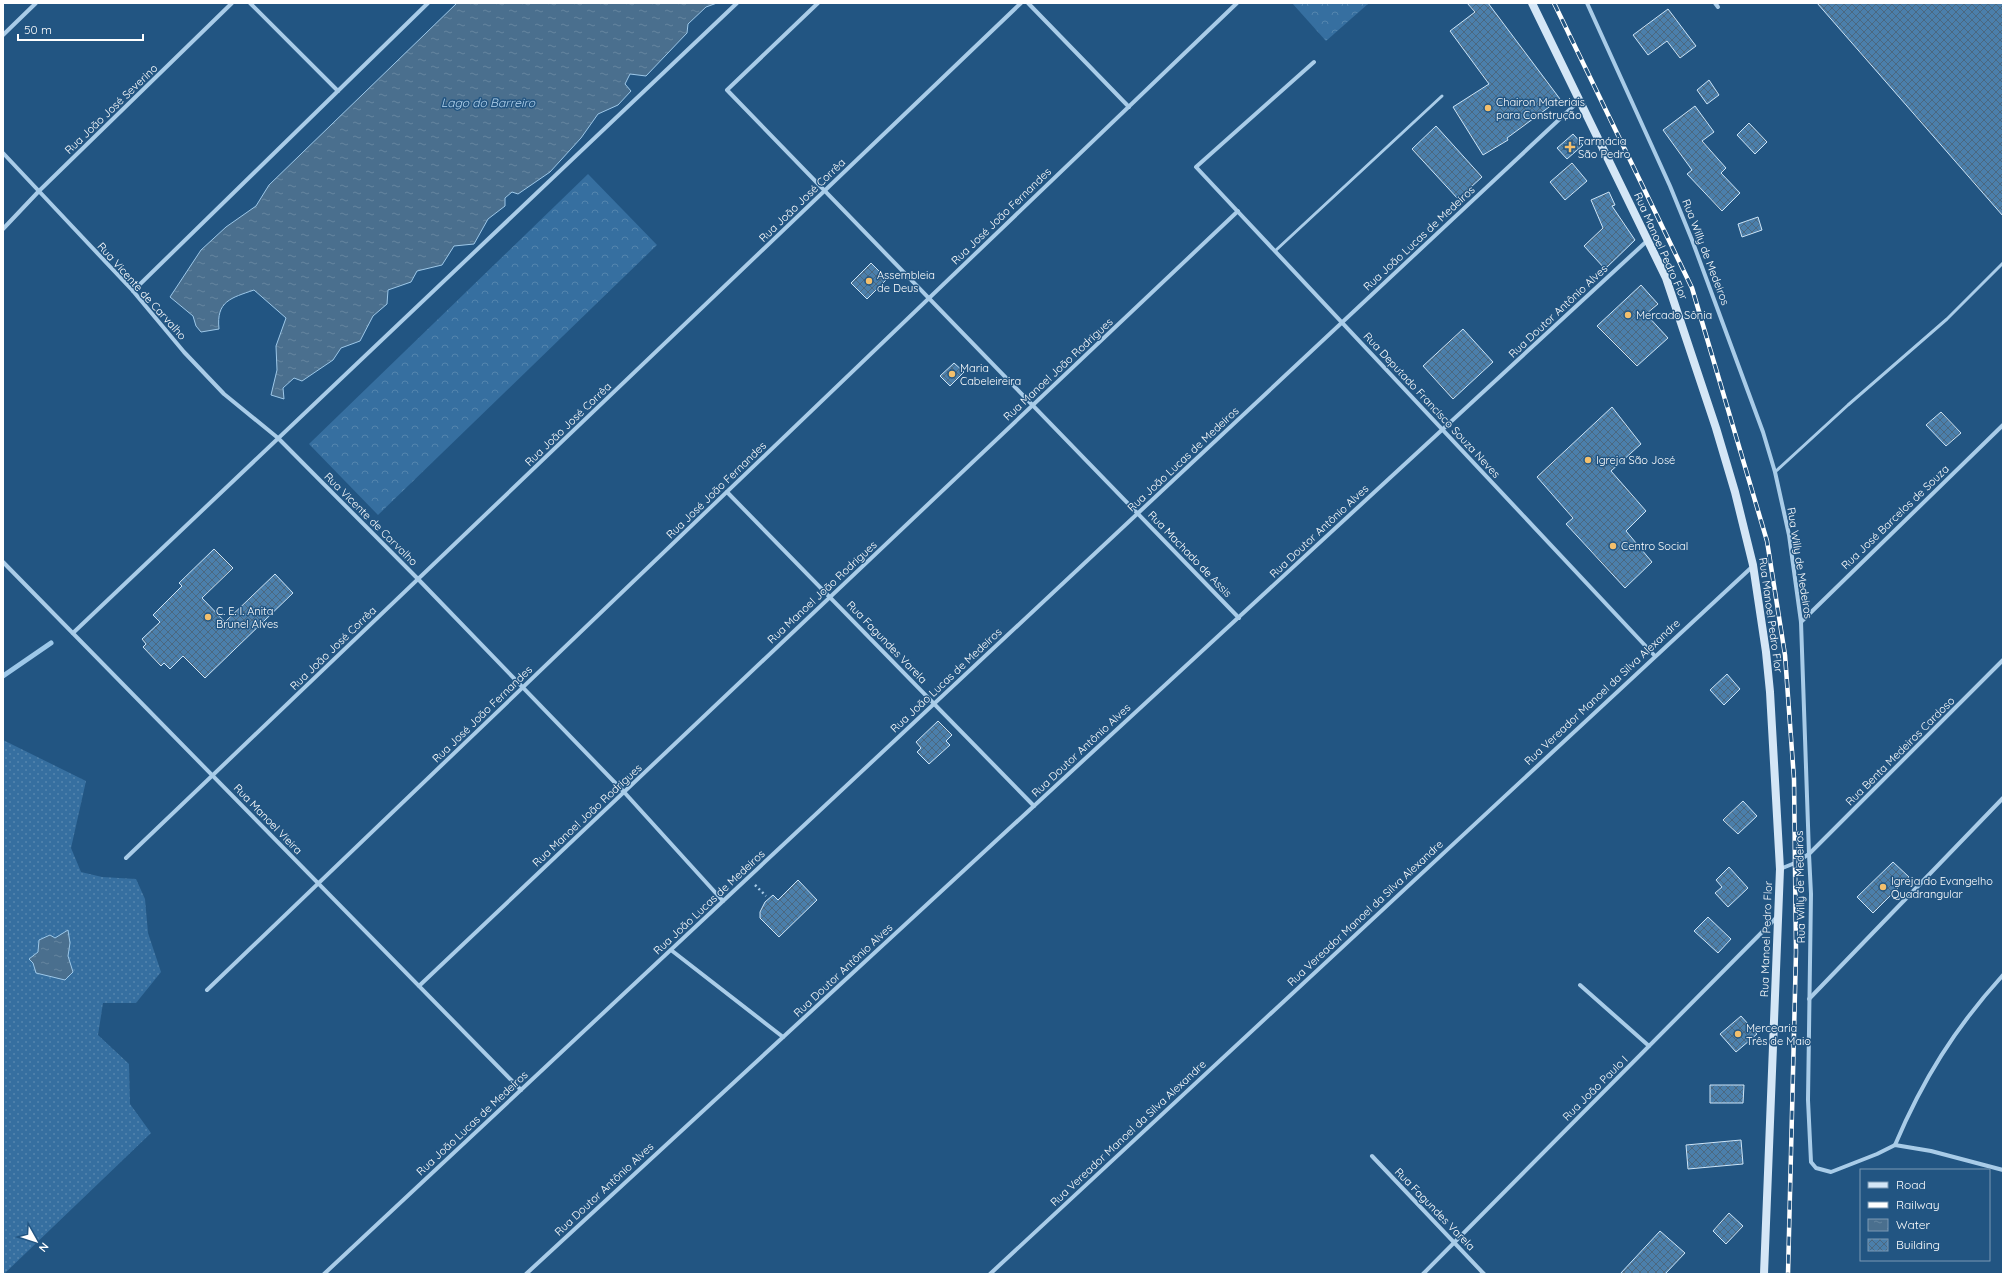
<svg xmlns="http://www.w3.org/2000/svg" width="2006" height="1277" font-family="Quicksand,sans-serif">
<defs>
<pattern id="grass-dots" width="8" height="8" patternUnits="userSpaceOnUse"><rect width="8" height="8" fill="#366fa0"/><path d="M2 2h.1M6 6h.1" fill="none" stroke="#5485ae" stroke-width="1.8" stroke-linecap="round"/></pattern>
<pattern id="forest-crowns" width="20" height="18" patternUnits="userSpaceOnUse"><rect width="20" height="18" fill="#366fa0"/><path d="M2 6a3 3 0 1 1 6 0M12 15a3 3 0 1 1 6 0" fill="none" stroke="#5485ae"/></pattern>
<pattern id="water-ripples" width="26" height="14" patternUnits="userSpaceOnUse"><rect width="26" height="14" fill="#4a6f8e"/><path d="M2 4q2-2 4 0t4 0M15 11q2-2 4 0t4 0" fill="none" stroke="#65859f"/></pattern>
<pattern id="building-cross-hatch" width="8" height="8" patternUnits="userSpaceOnUse"><rect width="8" height="8" fill="#4b7fab"/><path d="M0 0l8 8M0 8l8-8" fill="none" stroke="#4b6880"/></pattern>
</defs>
<rect width="100%" height="100%" fill="#225582"/>
<polygon fill="url(#grass-dots)" points="3,740 86,781 71,848 81,872 102,877 136,879 145,899 148,933 161,972 136,1003 103,1003 98,1035 129,1064 130,1104 151,1133 4,1274"/>
<g fill="url(#forest-crowns)">
<polygon points="1292,3 1369,3 1326,41"/>
<polygon points="588,174 657,245 378,515 309,444"/>
</g>
<g fill="url(#water-ripples)" stroke="#9dc8e9">
<path d="M457,3H717L706,7L688,24L687,33L646,76L630,74L625,84L631,91L618,105L598,114L581,138L550,172L518,194L512,192L505,198V206L488,219L474,244L454,246L442,265L417,271L411,282L388,290L387,304L373,316L360,341L341,348L333,360L302,381L294,378L283,388L284,399L271,395L277,370L276,346L286,318L254,290C231,298 216,301 219,329L201,332L196,326L193,316L170,297L201,250L226,227L256,206L269,185Z"/>
<polygon points="68,930 70,943 68,956 73,972 65,980 36,973 33,963 29,959 38,952 39,940 50,935 55,938"/>
</g>
<g fill="none" stroke-linecap="round" stroke-linejoin="round">
<polyline stroke="#9dc8e9" stroke-width="5" points="3,676 51,643"/>
</g>
<g fill="url(#building-cross-hatch)" stroke="#cde4f6">
<polygon points="1467,3 1488,3 1560,99 1507,138 1508,140 1483,155 1453,107 1489,84 1450,31 1475,12"/>
<polygon points="1817,3 2003,3 2003,216"/>
<polygon points="1668,9 1696,46 1680,58 1667,41 1648,55 1633,35"/>
<polygon points="1709,80 1719,95 1707,104 1697,90"/>
<polygon points="1695,106 1714,132 1702,141 1726,168 1721,173 1740,193 1722,211 1687,174 1692,170 1663,130"/>
<polygon points="1749,123 1767,142 1755,154 1737,135"/>
<polygon points="1436,126 1482,177 1458,199 1412,149"/>
<polygon points="1573,134 1583,145 1567,159 1557,148"/>
<polygon points="1572,163 1587,181 1565,200 1550,182"/>
<polygon points="1609,192 1615,205 1612,206 1635,240 1605,269 1584,246 1603,228 1591,200"/>
<polygon points="1758,217 1762,230 1742,237 1738,224"/>
<polygon points="871,263 887,279 867,299 851,283"/>
<polygon points="1641,285 1658,304 1646,314 1668,338 1637,366 1597,326"/>
<polygon points="1463,329 1493,362 1453,399 1423,366"/>
<polygon points="954,363 964,372 950,386 940,376"/>
<polygon points="1612,407 1641,444 1611,471 1646,511 1626,531 1652,562 1625,588 1566,524 1573,518 1537,477"/>
<polygon points="1941,412 1961,433 1946,446 1926,425"/>
<polygon points="214,549 233,568 202,598 225,622 275,574 293,593 205,678 183,656 170,669 164,663 161,666 143,647 146,644 142,639 160,622 153,615 182,586 179,583"/>
<polygon points="1727,674 1740,689 1724,705 1710,690"/>
<polygon points="938,721 952,735 946,741 950,745 929,764 917,752 921,748 916,742"/>
<polygon points="1743,801 1757,816 1738,834 1723,820"/>
<polygon points="1893,862 1909,877 1873,913 1857,897"/>
<polygon points="1729,867 1748,888 1728,907 1715,893 1722,887 1716,880"/>
<polygon points="798,880 817,900 779,937 760,918 760,912 765,902 773,895 778,900"/>
<polygon points="1708,917 1731,939 1718,953 1694,931"/>
<polygon points="1741,1016 1757,1034 1736,1052 1720,1034"/>
<polygon points="1710,1085 1744,1085 1743,1103 1710,1103"/>
<polygon points="1741,1140 1743,1164 1688,1169 1686,1145"/>
<polygon points="1729,1213 1743,1226 1726,1244 1713,1231"/>
<polygon points="1660,1231 1685,1253 1665,1274 1620,1274"/>
</g>
<g fill="none" stroke-linecap="round" stroke-linejoin="round">
<polyline stroke="#a9cce8" stroke-width="2.5" stroke-dasharray="2 3" stroke-linecap="butt" points="755,885 766,896"/>
<g stroke="#a9cce8" stroke-width="3">
<polyline points="1275,251 1442,96"/>
<polyline points="1775,472 1848,405 1947,319 2003,263"/>
</g>
<g stroke="#a9cce8" stroke-width="4">
<polyline points="250,3 338,91"/>
<polyline points="818,3 727,90 1239,618"/>
<polyline points="1028,3 1129,107"/>
<polyline points="1587,3 1670,186 1692,240 1763,432 1775,472 1789,535 1801,622 1809,854 1811,894 1808,1100 1811,1162 1816,1168 1831,1172 1877,1154 1895,1145 1931,1151 2003,1170"/>
<polyline points="1715,3 1718,7"/>
<polyline points="3,35 36,3"/>
<polyline points="1314,62 1196,167 1654,655"/>
<polyline points="3,153 133,291 184,352 224,394 278,438 418,579 624,792 723,901"/>
<polyline points="3,229 39,191 232,3"/>
<polyline points="133,291 428,3"/>
<polyline points="727,492 1034,806"/>
<polyline points="3,562 521,1090"/>
<polyline points="1801,622 2003,425"/>
<polyline points="73,633 737,3"/>
<polyline points="126,858 1021,3"/>
<polyline points="1780,869 1795,863 1809,854 2003,660"/>
<polyline points="671,950 783,1037"/>
<polyline points="1580,985 1649,1046"/>
<polyline points="419,986 1238,211"/>
<polyline points="207,990 1237,3"/>
<polyline points="1809,999 2003,798"/>
<path d="M1895,1145C1923,1079 1955,1028 2003,975"/>
<polyline points="1372,1156 1484,1274"/>
<polyline points="324,1274 1580,100"/>
<polyline points="526,1274 1648,240"/>
<polyline points="990,1274 1753,566"/>
<polyline points="1423,1274 1777,917"/>
</g>
<polyline stroke="#d4e6f6" stroke-width="8" points="1532,3 1666,278 1716,428 1735,492 1753,565 1766,652 1770,692 1780,869 1764,1274"/>
<g stroke="#fff" stroke-width="4.5">
<polyline id="rail" points="1554,3 1692,288 1767,541 1785,655 1794,779 1796,952 1788,1274"/>
</g>
<use href="#rail" stroke="#225582" stroke-width="3" stroke-dasharray="9" stroke-linecap="butt"/>
</g>
<g fill="#f3bf6c" stroke="#225582" stroke-width="1.5">
<circle cx="1488" cy="108" r="4"/>
<path d="M1568 141h4v4h4v4h-4v4h-4v-4h-4v-4h4z"/>
<circle cx="869" cy="281" r="4"/>
<circle cx="1628" cy="315" r="4"/>
<circle cx="952" cy="374" r="4"/>
<circle cx="1588" cy="460" r="4"/>
<circle cx="1613" cy="546" r="4"/>
<circle cx="208" cy="617" r="4"/>
<circle cx="1883" cy="887" r="4"/>
<circle cx="1738" cy="1034" r="4"/>
</g>
<g text-anchor="middle" dominant-baseline="central" stroke-width="3" stroke-linejoin="round" paint-order="stroke">
<g font-size="11" fill="#fff" stroke="#225582" text-anchor="start">
<text x="1496" y="102">Chairon Materiais<tspan x="1496" dy="13">para Construção</tspan></text>
<text x="1578" y="141">Farmácia<tspan x="1578" dy="13">São Pedro</tspan></text>
<text x="877" y="275">Assembleia<tspan x="877" dy="13">de Deus</tspan></text>
<text x="1636" y="315">Mercado Sônia</text>
<text x="960" y="368">Maria<tspan x="960" dy="13">Cabeleireira</tspan></text>
<text x="1596" y="460">Igreja São José</text>
<text x="1621" y="546">Centro Social</text>
<text x="216" y="611">C. E. I. Anita<tspan x="216" dy="13">Brunel Alves</tspan></text>
<text x="1891" y="881">Igreja do Evangelho<tspan x="1891" dy="13">Quadrangular</tspan></text>
<text x="1746" y="1028">Mercearia<tspan x="1746" dy="13">Três de Maio</tspan></text>
</g>
<g font-size="11" fill="#fff" stroke="#225582">
<text transform="translate(111 109) rotate(-44)">Rua João José Severino</text>
<text transform="translate(802 200) rotate(-44)">Rua João José Corrêa</text>
<text transform="translate(1001 216) rotate(-44)">Rua José João Fernandes</text>
<text transform="translate(1419 238) rotate(-43)">Rua João Lucas de Medeiros</text>
<text transform="translate(1661 246) rotate(66)">Rua Manoel Pedro Flor</text>
<text transform="translate(1706 252) rotate(69)">Rua Willy de Medeiros</text>
<text transform="translate(142 291) rotate(48)">Rua Vicente de Carvalho</text>
<text transform="translate(1558 311) rotate(-43)">Rua Doutor Antônio Alves</text>
<text transform="translate(1058 369) rotate(-43)">Rua Manoel João Rodrigues</text>
<text transform="translate(1432 405) rotate(47)">Rua Deputado Francisco Souza Neves</text>
<text transform="translate(568 424) rotate(-44)">Rua João José Corrêa</text>
<text transform="translate(1183 459) rotate(-43)">Rua João Lucas de Medeiros</text>
<text transform="translate(716 490) rotate(-44)">Rua José João Fernandes</text>
<text transform="translate(1895 517) rotate(-44)">Rua José Barcelos de Souza</text>
<text transform="translate(371 519) rotate(45)">Rua Vicente de Carvalho</text>
<text transform="translate(1319 531) rotate(-43)">Rua Doutor Antônio Alves</text>
<text transform="translate(1190 554) rotate(46)">Rua Machado de Assis</text>
<text transform="translate(1800 563) rotate(81)">Rua Willy de Medeiros</text>
<text transform="translate(822 592) rotate(-43)">Rua Manoel João Rodrigues</text>
<text transform="translate(1771 615) rotate(82)">Rua Manoel Pedro Flor</text>
<text transform="translate(887 642) rotate(46)">Rua Fagundes Varela</text>
<text transform="translate(333 648) rotate(-44)">Rua João José Corrêa</text>
<text transform="translate(946 680) rotate(-43)">Rua João Lucas de Medeiros</text>
<text transform="translate(1602 692) rotate(-43)">Rua Vereador Manoel da Silva Alexandre</text>
<text transform="translate(482 714) rotate(-44)">Rua José João Fernandes</text>
<text transform="translate(1081 750) rotate(-43)">Rua Doutor Antônio Alves</text>
<text transform="translate(1900 751) rotate(-45)">Rua Benta Medeiros Cardoso</text>
<text transform="translate(587 815) rotate(-43)">Rua Manoel João Rodrigues</text>
<text transform="translate(268 819) rotate(46)">Rua Manoel Vieira</text>
<text transform="translate(1800 887) rotate(-91)">Rua Willy de Medeiros</text>
<text transform="translate(709 902) rotate(-43)">Rua João Lucas de Medeiros</text>
<text transform="translate(1365 913) rotate(-43)">Rua Vereador Manoel da Silva Alexandre</text>
<text transform="translate(1766 939) rotate(-88)">Rua Manoel Pedro Flor</text>
<text transform="translate(843 970) rotate(-43)">Rua Doutor Antônio Alves</text>
<text transform="translate(1595 1088) rotate(-45)">Rua João Paulo I</text>
<text transform="translate(472 1123) rotate(-43)">Rua João Lucas de Medeiros</text>
<text transform="translate(1128 1133) rotate(-43)">Rua Vereador Manoel da Silva Alexandre</text>
<text transform="translate(604 1189) rotate(-43)">Rua Doutor Antônio Alves</text>
<text transform="translate(1435 1209) rotate(46)">Rua Fagundes Varela</text>
</g>
<g font-size="12" font-style="italic" fill="#b5d5ef" stroke="#225582">
<text x="488" y="102">Lago do Barreiro</text>
</g>
</g>
<rect width="2006" height="1277" fill="none" stroke="#ffffff" stroke-width="8"/>
<rect x="1860" y="1169" width="130" height="92" fill="#225582" stroke="#7a99b4"/>
<rect x="1868" y="1182" width="20" height="6" fill="#d4e6f6" stroke="#7a99b4"/>
<text x="1896" y="1189" font-size="12" fill="#ffffff">Road</text>
<rect x="1868" y="1202" width="20" height="6" fill="#ffffff" stroke="#7a99b4"/>
<text x="1896" y="1209" font-size="12" fill="#ffffff">Railway</text>
<rect x="1868" y="1219" width="20" height="12" fill="url(#water-ripples)" stroke="#7a99b4"/>
<text x="1896" y="1229" font-size="12" fill="#ffffff">Water</text>
<rect x="1868" y="1239" width="20" height="12" fill="url(#building-cross-hatch)" stroke="#7a99b4"/>
<text x="1896" y="1249" font-size="12" fill="#ffffff">Building</text>
<g transform="translate(36 1241) rotate(129)" stroke="#225582" stroke-width="3" paint-order="stroke">
<path d="M0-3L7 15L0 10L-7 15Z" fill="#ffffff"/>
<text y="-6" font-size="11" font-weight="bold" text-anchor="middle" fill="#ffffff">N</text>
</g>
<path d="M18 34v6h125v-6" fill="none" stroke="#ffffff" stroke-width="2"/>
<text x="24" y="34" font-size="12" fill="#ffffff" stroke="#225582" stroke-width="3" paint-order="stroke">50 m</text>
</svg>
